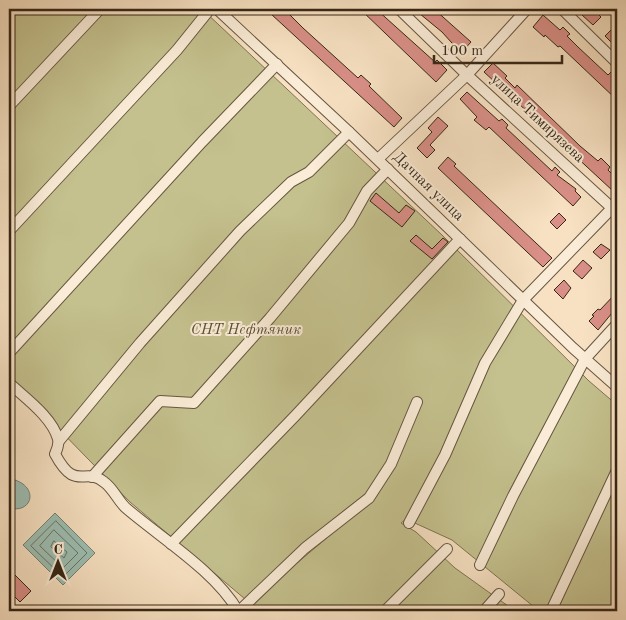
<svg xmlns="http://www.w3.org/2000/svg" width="626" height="620" font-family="'Old Standard TT',serif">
<rect width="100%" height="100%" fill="#f7e1c2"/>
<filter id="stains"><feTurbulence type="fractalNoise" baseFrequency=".004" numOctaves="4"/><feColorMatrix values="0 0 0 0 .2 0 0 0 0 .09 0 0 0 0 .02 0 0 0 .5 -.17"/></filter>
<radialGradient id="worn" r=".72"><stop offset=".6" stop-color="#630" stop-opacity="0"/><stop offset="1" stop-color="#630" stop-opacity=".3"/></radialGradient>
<polygon fill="#c4c18e" stroke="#7d7452" points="9,9 202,9 442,235 589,381 617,405 617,611 539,611 452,540 406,519 401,523 416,532 455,568 515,611 246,611 284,574 373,499 365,494 325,526 245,599 130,502 9,378"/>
<g fill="#9dbeb2" stroke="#748274">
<path d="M15,480C39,488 32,514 9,508V482Z"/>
<polygon points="55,513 95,553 63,585 23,545"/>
</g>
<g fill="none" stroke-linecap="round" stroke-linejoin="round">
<g stroke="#6a7264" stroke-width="1">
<polygon points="56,521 87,553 63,577 31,546"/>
<polygon points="54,530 78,553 63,568 40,546"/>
<polygon points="54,541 67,552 64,558 51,547"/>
</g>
</g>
<g fill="#d98f87" stroke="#362716">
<polygon points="275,9 290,9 287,12 303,28 358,78 361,75 371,84 369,86 402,118 394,127 271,14"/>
<polygon points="360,9 376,9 435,62 437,60 447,70 436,82"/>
<polygon points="414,9 434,9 471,42 461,53 442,32"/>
<polygon points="589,9 593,9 601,17 593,25 582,15"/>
<polygon points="543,15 560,30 563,27 570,34 567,36 578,47 608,75 611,72 617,78 617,100 560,46 558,47 545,35 544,37 533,27"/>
<polygon points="617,24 617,48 605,36"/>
<polygon points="493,63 507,76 505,78 515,88 517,85 580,146 598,161 601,158 610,167 608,170 617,179 617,187 613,191 559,141 556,143 550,137 553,135 484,72"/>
<polygon points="467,92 499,121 502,119 508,125 506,128 552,171 555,167 560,172 557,175 576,189 575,191 581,197 573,206 489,127 486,130 474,120 477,117 460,99"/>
<polygon points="438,117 448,126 430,145 435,150 427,158 417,148 432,132 428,128"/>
<polygon points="448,157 456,164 454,166 552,258 543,267 438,168"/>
<polygon points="376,193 399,213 406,205 415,211 402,227 370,201"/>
<polygon points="559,213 566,220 557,229 550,222"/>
<polygon points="416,235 432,249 443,238 448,242 432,259 410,241"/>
<polygon points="601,244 610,250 601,259 593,252"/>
<polygon points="583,260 592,268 582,279 573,271"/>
<polygon points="564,280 571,288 563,299 554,290"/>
<polygon points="617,292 617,307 598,330 589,321 594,316 592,315 598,309 600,310"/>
<polygon points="9,569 31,591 20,602 9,591"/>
</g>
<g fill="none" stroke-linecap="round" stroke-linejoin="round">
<g stroke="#665641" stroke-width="12">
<g id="minor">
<polyline points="217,9 349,132 573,348 617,387"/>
<polyline points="399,9 467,75 612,208"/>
<polyline points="562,9 617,63"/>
<polyline points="9,106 100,9"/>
<polyline points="378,159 467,75 527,9"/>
<polyline points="9,231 177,50 210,9"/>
<polyline points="9,353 202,142 277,64"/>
<path d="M9,383C25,398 52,417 58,439C59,444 57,450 55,454C76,493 84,466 104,482C113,488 118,501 126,508C161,538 216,572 238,611"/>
<polyline points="59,441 140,343 240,231 291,182 309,172 349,132"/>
<polyline points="92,477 160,401 194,403 270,318 349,223 367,191 388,169"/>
<polyline points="409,523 445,455 485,363 523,300 617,203"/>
<polyline points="171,544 295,416 460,239"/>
<polyline points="480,565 513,496 585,359 617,324"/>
<polyline points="239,611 305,548 369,498 391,464 417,402"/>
<polyline points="385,611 447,549"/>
<polyline points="484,611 499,594"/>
<polyline points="551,611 617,470"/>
</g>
</g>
<use href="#minor" stroke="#faecd7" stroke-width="10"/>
</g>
<g text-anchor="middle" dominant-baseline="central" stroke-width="4" stroke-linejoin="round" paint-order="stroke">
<g font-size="15" fill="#362716" stroke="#faecd7">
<text transform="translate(537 119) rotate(43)">улица Тимирязева</text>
<text transform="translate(428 187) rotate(44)">Дачная улица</text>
</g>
<g font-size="15" font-style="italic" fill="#5a4e34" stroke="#faecd7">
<text x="246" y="330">СНТ Нефтяник</text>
</g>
</g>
<rect width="626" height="620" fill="none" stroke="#f7e1c2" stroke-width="30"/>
<rect x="10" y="10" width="606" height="600" fill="none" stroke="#362716" stroke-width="2.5"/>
<rect x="15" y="15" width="596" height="590" fill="none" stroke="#362716"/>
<g transform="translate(58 562)" stroke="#faecd7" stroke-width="4" paint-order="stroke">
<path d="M0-4L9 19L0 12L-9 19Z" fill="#362716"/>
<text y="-8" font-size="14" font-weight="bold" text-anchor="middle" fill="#362716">С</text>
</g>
<path d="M434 55v8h128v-8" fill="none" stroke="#362716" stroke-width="2.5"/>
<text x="441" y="55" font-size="15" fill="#362716" stroke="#faecd7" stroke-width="4" paint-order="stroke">100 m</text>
<rect width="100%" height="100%" filter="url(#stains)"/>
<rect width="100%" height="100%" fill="url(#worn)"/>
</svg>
